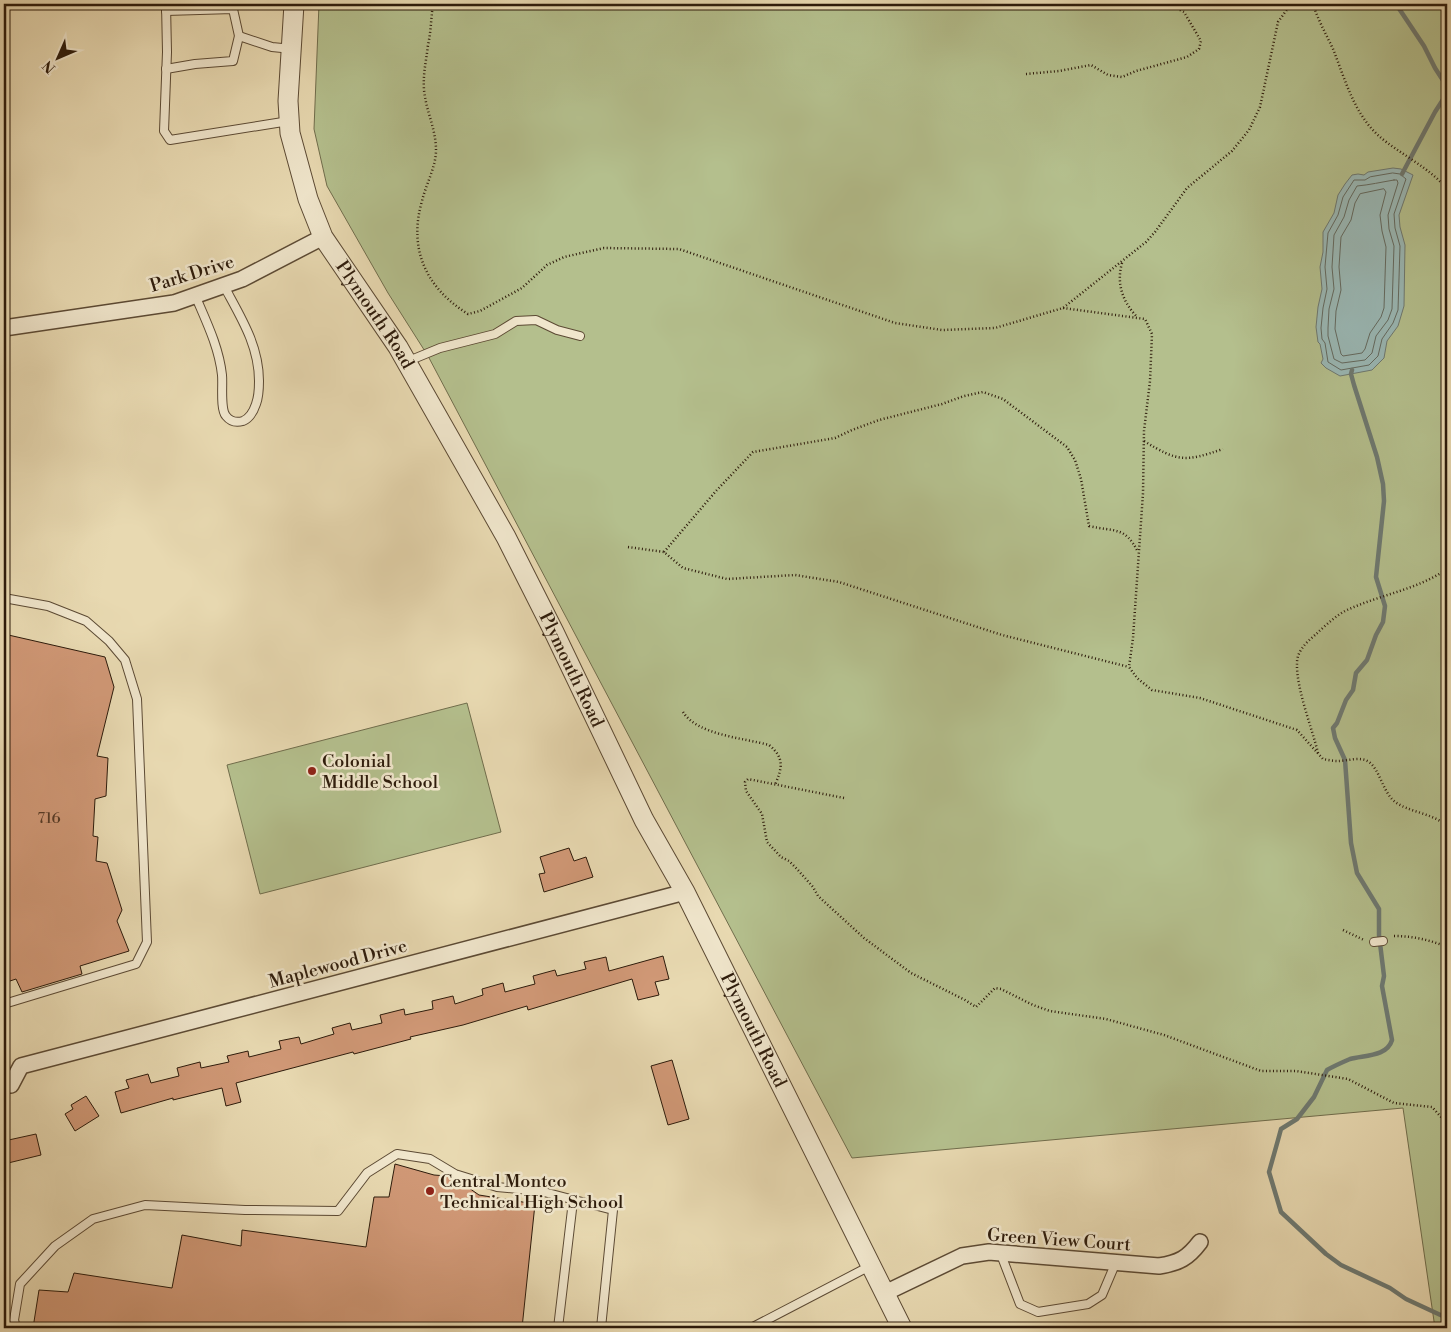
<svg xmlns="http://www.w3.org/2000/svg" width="1451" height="1332" font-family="'Libre Bodoni',serif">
<rect width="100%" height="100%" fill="#e8d9b1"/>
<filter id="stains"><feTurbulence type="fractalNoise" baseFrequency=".004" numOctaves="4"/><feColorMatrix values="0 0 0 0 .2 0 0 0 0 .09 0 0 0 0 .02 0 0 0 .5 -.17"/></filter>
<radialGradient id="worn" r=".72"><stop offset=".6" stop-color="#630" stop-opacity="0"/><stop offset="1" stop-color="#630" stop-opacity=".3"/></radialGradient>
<g fill="#b4bf8d" stroke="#706d4c">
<polygon points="319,4 1447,4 1447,1328 1435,1328 1403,1108 852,1158 428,356 388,293 327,186 314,129"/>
<polygon points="467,703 501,832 260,894 227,765"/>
</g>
<polygon fill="#9ab8b5" stroke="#6e7971" points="1393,168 1401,169 1413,175 1399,215 1400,227 1405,245 1404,306 1398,326 1387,341 1384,358 1372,370 1340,376 1326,368 1321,363 1323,359 1320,344 1318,342 1316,327 1318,307 1322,289 1320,267 1323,252 1323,232 1334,213 1338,195 1345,184 1352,175 1358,174 1364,175 1368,172"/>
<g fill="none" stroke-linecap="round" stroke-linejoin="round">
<g stroke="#646a60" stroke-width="1">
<polygon points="1393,173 1400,174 1406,179 1394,214 1395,228 1400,246 1398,310 1393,323 1382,339 1378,356 1369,365 1341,370 1328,362 1325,343 1322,339 1321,328 1323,308 1327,289 1325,267 1328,233 1338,215 1343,197 1354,180 1365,180 1370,177"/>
<path d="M1394,180H1397L1398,183L1388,215L1389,229L1394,246L1392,309L1388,320L1376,336L1372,353L1365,360L1342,363L1334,359L1328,336V328L1329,309L1334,289L1332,267L1334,235L1344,217L1349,200L1357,186C1369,185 1382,182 1394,180Z"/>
<polygon points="1384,189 1386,192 1380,215 1382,231 1386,247 1384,308 1381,317 1370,333 1365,349 1362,353 1343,356 1341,354 1335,329 1336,311 1341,290 1339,267 1341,237 1351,220 1355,203 1360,194"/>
</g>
<g stroke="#6e7971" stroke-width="4.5">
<polyline points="1396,4 1424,46 1435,68 1446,85 1444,98 1435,112 1402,174"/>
<path d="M1352,370L1351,374L1354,385L1377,457L1383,484L1384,501L1376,577L1385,606L1383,622L1376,635L1367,660L1356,673L1353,690L1346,700L1337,723L1333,728L1335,738L1345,760L1351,843L1357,873L1379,909V935L1384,976L1382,986L1392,1040C1387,1057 1364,1055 1350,1059C1343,1062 1334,1066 1327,1070L1314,1097L1297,1119L1281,1129L1278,1140L1269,1172L1281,1212L1326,1254L1341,1265L1390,1288L1406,1299L1447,1318"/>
</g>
</g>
<g fill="#d09876" stroke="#2d1b0b">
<polygon points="4,634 105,657 114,687 97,756 108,758 106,796 95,799 93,836 98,837 96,861 107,863 122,910 117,921 129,951 80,966 82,974 22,992 16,979 4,983"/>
<polygon points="569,848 574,861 586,857 593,877 544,892 539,874 545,873 540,857"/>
<polygon points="663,956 669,979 655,982 659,995 638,1000 632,979 528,1010 527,1006 463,1025 410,1037 411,1039 354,1054 353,1052 236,1083 241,1102 226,1106 222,1088 173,1100 173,1098 121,1113 115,1092 129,1088 126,1080 148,1074 151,1083 179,1076 177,1068 200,1062 201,1068 229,1062 227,1056 248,1051 249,1057 281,1049 279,1041 299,1037 301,1044 334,1034 332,1028 350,1023 352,1030 382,1023 380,1015 404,1009 405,1015 433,1009 432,1001 453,996 455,1004 483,995 482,989 503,983 505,992 535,984 533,976 555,970 557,976 586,969 584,962 606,957 609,971"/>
<polygon points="672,1060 689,1119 668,1125 651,1066"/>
<polygon points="86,1096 99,1116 75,1131 65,1114 73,1109 71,1105"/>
<polygon points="36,1134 41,1155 4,1164 4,1141"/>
<polygon points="395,1164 434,1175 447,1176 459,1181 479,1195 535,1204 522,1328 33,1328 39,1290 68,1292 74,1273 172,1288 182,1235 241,1246 242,1230 366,1247 374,1197 389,1197"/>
</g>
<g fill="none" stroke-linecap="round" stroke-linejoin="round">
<g stroke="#5c4a34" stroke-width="10">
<g id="service">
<polyline points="166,4 167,52 164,131 170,140 289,121"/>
<polyline points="166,11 233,9 239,36"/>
<polyline points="166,69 195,64 233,61 239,36 272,47 292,49"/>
<path d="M195,295C206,321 219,347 222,375C223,385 220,409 226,416C230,421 236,423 243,421C250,418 254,410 256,404C259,396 259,389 259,381C259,345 240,316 224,286"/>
<polyline points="406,362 440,348 495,334 516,321 536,320 557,330 580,336"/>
<polyline points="4,598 48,606 86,621 109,641 125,660 137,699 147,942 136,964 4,1004"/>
<polyline points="1374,942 1383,941"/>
<polyline points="1000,1252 1020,1304 1038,1312 1088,1304 1102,1295 1116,1262"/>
<polyline points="16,1328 14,1320 20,1284 55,1246 93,1219 145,1205 245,1210 338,1211 367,1173 397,1154 430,1159 455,1174 497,1187 540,1191 613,1210 601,1328"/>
<polyline points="558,1328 573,1201"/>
<polyline points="751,1328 870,1266"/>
</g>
</g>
<g stroke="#5c4a34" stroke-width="18">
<g id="minor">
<polyline points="4,328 174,303 242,279 323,237"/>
<polyline points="11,1085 21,1066 685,892"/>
<path d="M885,1293L962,1256L989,1252L1159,1266C1179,1263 1188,1258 1200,1242"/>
</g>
</g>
<g stroke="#5c4a34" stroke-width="21">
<g id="tertiary">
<path id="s1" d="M294,4L288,101L290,133L308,199L323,237L398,347L506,537L554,632L644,820L685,892L902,1328"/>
</g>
</g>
<g stroke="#2d1b0b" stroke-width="2.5" stroke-dasharray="1 2.5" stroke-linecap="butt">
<path d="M433,4C431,18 431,32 428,45C426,63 423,72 424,90C426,111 436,129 436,150C436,167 426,184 422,201C408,249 426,288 468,314L480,311L522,288L547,265L564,257L604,248L679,249L895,323L942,330L995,328L1063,308L1146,242L1155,232L1187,188L1232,151L1249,130L1260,107L1278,22L1291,4"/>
<path d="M1313,4C1318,20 1326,34 1333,49C1345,79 1354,114 1379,136C1398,153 1434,170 1447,190"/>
<polyline points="1026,74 1059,71 1091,65 1108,75 1122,77 1136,71 1187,57 1199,49 1201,41 1184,12 1168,4"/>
<path d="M1122,263C1116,284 1123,302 1137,317"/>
<path d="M1063,308L1145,319L1152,334L1150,381L1144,431L1143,493L1133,638L1129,667L1137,678L1152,690L1200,698L1297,730L1323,759C1328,760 1333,761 1338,761C1347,761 1361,756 1369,762C1380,770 1382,790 1394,801C1407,812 1433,813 1447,826"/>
<path d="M1144,441C1178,462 1185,462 1223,449"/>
<polyline points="628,547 664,552 683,568 727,579 795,575 839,582 1002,635 1129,667"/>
<path d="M664,552L716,491L753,452L835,438L852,430L879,420L942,404L964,396L983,392L1003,399L1067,447L1075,460L1081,479L1089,526C1115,532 1125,526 1138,552"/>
<path d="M683,712C697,735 744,738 769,745C785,758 782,768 775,785"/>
<path d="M1318,753C1312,728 1296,688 1297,663C1297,651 1306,643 1315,635C1324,627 1334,617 1345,611C1378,595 1417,590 1447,569"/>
<polyline points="844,798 748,779 745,782 746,791 762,814 767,842 781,857 789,861 797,869 813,887 818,896 864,938 911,973 965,1000 976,1007 995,988 1001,989 1033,1005 1050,1011 1106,1019 1164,1035 1261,1071 1296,1071 1348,1079 1394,1103 1432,1107 1442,1118 1447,1126"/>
<polyline points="1343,930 1364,940"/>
<path d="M1394,936C1413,936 1430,940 1447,947"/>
</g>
<use href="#service" stroke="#f0e6cc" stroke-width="8"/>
<use href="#minor" stroke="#f0e6cc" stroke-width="15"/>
<use href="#tertiary" stroke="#f0e6cc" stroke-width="19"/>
</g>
<g fill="#8f2418" stroke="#f0e6cc" stroke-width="2">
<circle cx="312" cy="771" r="5"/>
<circle cx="430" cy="1191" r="5"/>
</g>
<g text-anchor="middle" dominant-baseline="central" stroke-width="5" stroke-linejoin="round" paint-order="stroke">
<g font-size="15" fill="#563a26">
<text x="49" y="818">716</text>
</g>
<g font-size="18" fill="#2d1b0b" stroke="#f0e6cc">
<text transform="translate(192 274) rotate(-17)">Park Drive</text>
<text stroke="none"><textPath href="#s1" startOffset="332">Plymouth Road</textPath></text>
<text stroke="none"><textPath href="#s1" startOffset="738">Plymouth Road</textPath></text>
<text transform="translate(338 964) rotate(-15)">Maplewood Drive</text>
<text stroke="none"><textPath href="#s1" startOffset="1142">Plymouth Road</textPath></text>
<text transform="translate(1059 1240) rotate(4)">Green View Court</text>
</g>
<g font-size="18" fill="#2d1b0b" stroke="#f0e6cc" text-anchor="start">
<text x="322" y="761">Colonial<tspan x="322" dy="21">Middle School</tspan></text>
<text x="440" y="1181">Central Montco<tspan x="440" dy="21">Technical High School</tspan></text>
</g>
</g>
<rect width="1451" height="1332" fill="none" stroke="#e8d9b1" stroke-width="20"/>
<rect x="5" y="5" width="1441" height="1322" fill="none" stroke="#2d1b0b" stroke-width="2.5"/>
<rect x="10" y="10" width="1431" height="1312" fill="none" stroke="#2d1b0b"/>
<g transform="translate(58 58) rotate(225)" stroke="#f0e6cc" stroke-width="4" paint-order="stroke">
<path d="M0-4L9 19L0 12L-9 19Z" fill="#2d1b0b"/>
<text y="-8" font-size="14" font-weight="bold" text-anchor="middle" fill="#2d1b0b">N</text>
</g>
<rect width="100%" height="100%" filter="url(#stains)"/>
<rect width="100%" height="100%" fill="url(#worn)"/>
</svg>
